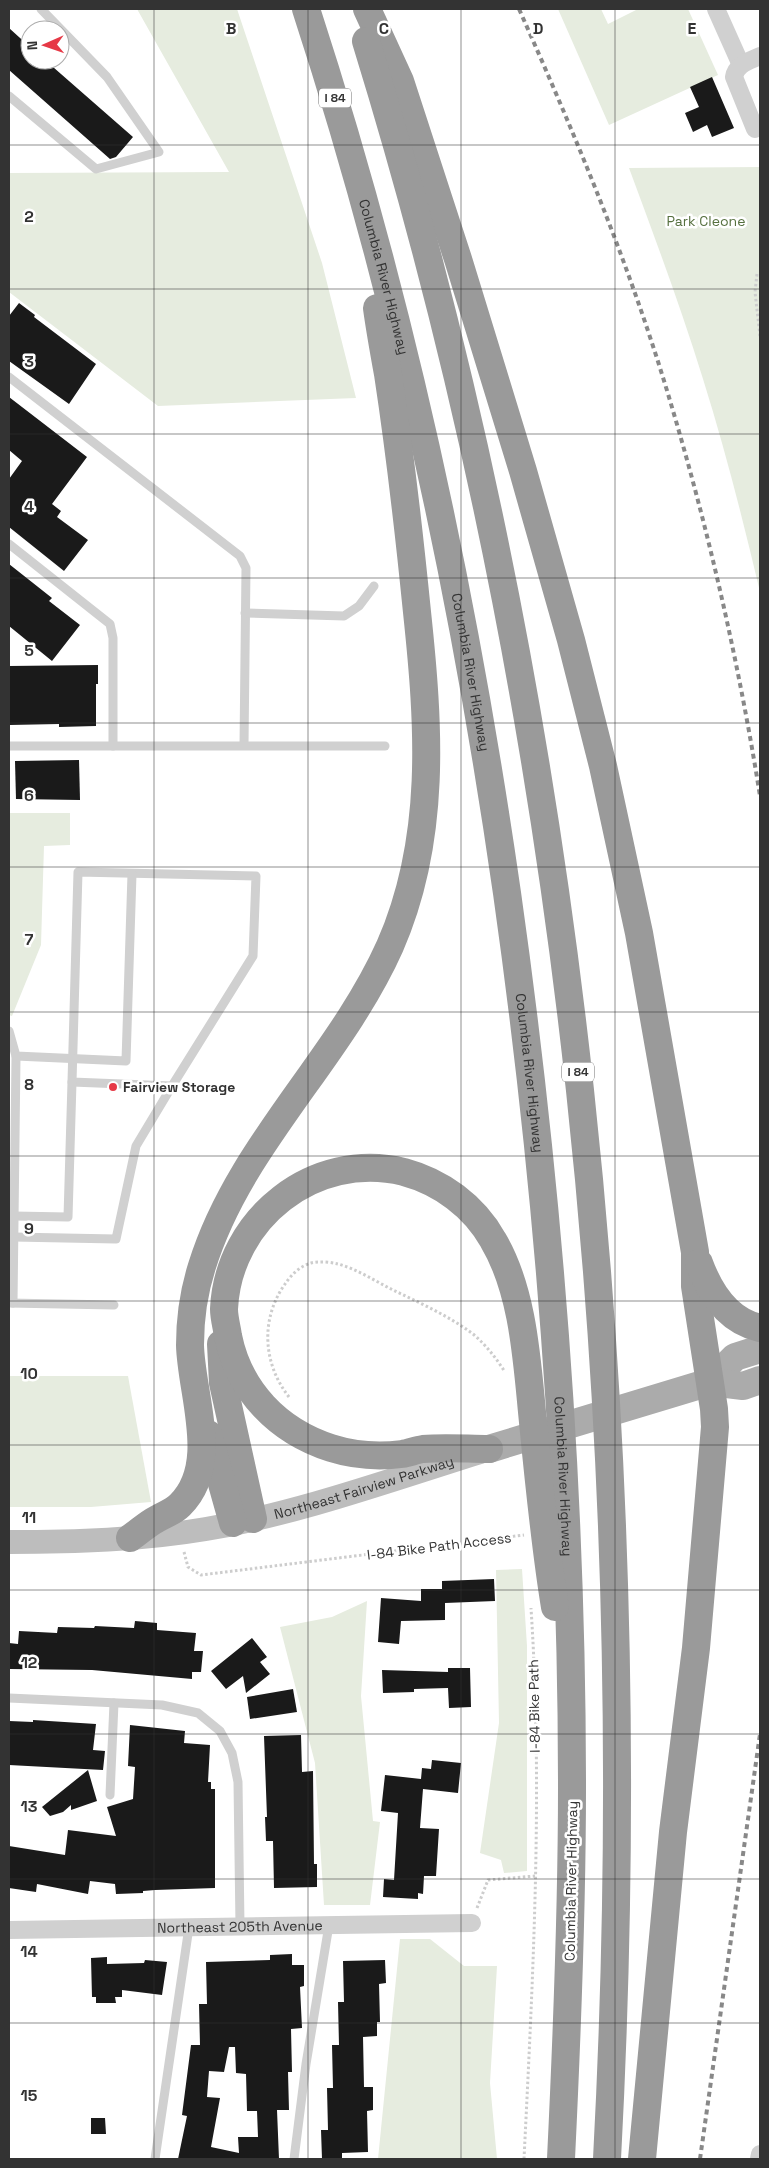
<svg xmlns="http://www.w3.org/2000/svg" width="769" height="2168" font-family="'Space Grotesk',sans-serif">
<rect width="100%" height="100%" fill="#fff"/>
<g fill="#e6ecdf">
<polygon points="137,9 237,9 322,263 356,398 158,406 9,292 9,173 229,172"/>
<polygon points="558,9 601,9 608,24 638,9 688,9 718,75 609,125"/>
<path d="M760,167V592C743,520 725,449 703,379C681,308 655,238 629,168Z"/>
<polygon points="9,813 70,813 70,845 44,846 41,945 12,1016 9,1015"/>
<polygon points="9,1376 128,1376 151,1502 91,1507 9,1507"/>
<polygon points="522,1569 527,1646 527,1871 504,1873 501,1860 480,1853 499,1723 496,1570"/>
<polygon points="367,1601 361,1696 373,1821 380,1822 370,1905 324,1905 315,1763 280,1627 332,1617"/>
<polygon points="400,1939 430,1939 464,1966 497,1966 490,2083 497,2159 378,2159"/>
</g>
<g fill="#1a1a1a" fill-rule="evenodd">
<polygon points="9,28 30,47 30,60 45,60 133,137 116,157 110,159 9,70"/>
<polygon points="712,77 734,128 712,137 707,125 693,132 685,113 699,107 690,87"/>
<polygon points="19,303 35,315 34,317 96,364 69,404 9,361 9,316"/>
<polygon points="9,397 87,457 52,504 61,511 57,517 88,540 64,571 9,527 9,479 22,461 9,450"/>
<polygon points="9,564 52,598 49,601 80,625 52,661 9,626"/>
<polygon points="98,665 98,684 96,684 96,726 59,727 59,724 9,725 9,666"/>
<polygon points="79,760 80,800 16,799 15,761"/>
<polygon points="494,1579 495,1601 445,1603 445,1620 401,1621 399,1644 378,1642 381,1598 421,1601 421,1589 442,1589 442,1581"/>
<polygon points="135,1621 157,1623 157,1630 196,1633 194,1651 203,1651 201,1672 192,1672 192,1679 92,1670 9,1669 9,1643 18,1644 19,1631 57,1633 58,1627 94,1628 95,1626 134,1628"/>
<polygon points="252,1638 267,1657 260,1662 270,1674 246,1693 243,1676 226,1689 211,1671"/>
<polygon points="448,1668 470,1668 471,1707 449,1708 448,1688 414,1689 414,1692 383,1693 382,1670 448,1672"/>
<polygon points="293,1689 297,1712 250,1719 247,1697"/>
<polygon points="33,1720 96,1724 93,1750 105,1751 103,1770 9,1765 9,1721 33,1722"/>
<polygon points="130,1725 185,1731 184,1743 210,1745 208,1782 211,1782 211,1789 215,1789 215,1888 155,1890 143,1891 143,1893 116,1894 115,1884 90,1881 88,1894 37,1884 36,1892 9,1888 9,1846 65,1855 68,1830 116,1836 107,1807 133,1799 135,1767 128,1766"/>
<polygon points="301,1735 302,1772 313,1771 314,1864 317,1864 317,1887 274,1888 273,1841 266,1841 265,1817 267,1817 264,1736"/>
<polygon points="432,1760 461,1763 458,1793 423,1789 420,1828 439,1829 436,1876 424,1876 423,1894 418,1893 418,1899 383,1897 384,1879 394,1880 398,1813 381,1811 385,1775 421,1779 422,1768 431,1769"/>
<polygon points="88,1770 97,1801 71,1810 71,1805 63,1812 50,1816 42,1807"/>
<path d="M292,1954V1965H304V1986L300,1987L302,2028L291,2029L292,2072H288L289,2110H277L279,2159H178L187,2116L182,2115L191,2045H200L199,2004H207L206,1962L270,1960V1955ZM229,2047H235L236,2073L246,2074L247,2111H257L258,2137H238L239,2153L211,2147L220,2098L207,2097L209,2071L224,2072Z"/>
<polygon points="107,1957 107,1964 144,1963 145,1960 167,1962 162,1995 122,1990 122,1997 115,1997 116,2003 96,2003 96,1997 92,1997 91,1958"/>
<polygon points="385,1960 386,1983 379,1984 380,2022 377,2022 377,2036 363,2037 364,2087 373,2087 373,2110 367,2111 368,2152 342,2153 342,2159 322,2159 321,2130 328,2130 327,2088 333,2088 332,2045 339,2045 338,2002 344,2002 343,1961"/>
<polygon points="91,2118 105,2118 106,2134 91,2134"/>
</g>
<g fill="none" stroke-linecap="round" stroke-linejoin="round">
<g stroke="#cdcdcd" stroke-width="3" stroke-dasharray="2.5 2.5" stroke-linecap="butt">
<polyline points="757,274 755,292 760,336"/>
<path d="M289,1397C263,1364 260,1319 285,1284C291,1275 300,1266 311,1263C319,1261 330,1262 338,1264C357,1269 375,1281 393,1290C420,1303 449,1316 473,1334C486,1345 496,1358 505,1372"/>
<polyline points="184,1552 188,1567 201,1575 524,1535"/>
<polyline points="477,1908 488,1880 535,1876"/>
<path d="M524,2159C533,1976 543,1791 531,1608"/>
</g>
<g stroke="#d0d0d0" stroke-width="9">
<polyline points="9,96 96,169 159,152 107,77 41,9"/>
<polyline points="9,377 240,556 246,568 244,745"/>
<polyline points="9,544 110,624 113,638 113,746"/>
<polyline points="245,613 344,616 359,606 374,586"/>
<polyline points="9,746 385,746"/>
<polygon points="78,872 256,876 253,956 172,1086 72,1082"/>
<polyline points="9,1031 16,1056 126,1061 132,874"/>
<polyline points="14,1216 68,1217 72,1082"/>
<polyline points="13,1237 116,1239 136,1146 172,1086"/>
<polyline points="9,1303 114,1305"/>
<polyline points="13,1303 16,1056"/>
<polyline points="9,1698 162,1705 198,1713 220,1731 232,1753 238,1782 240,1926"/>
<polyline points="110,1795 114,1703"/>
<polyline points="155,2159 189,1927"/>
<polyline points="294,2159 306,2064 329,1925"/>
</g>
<g stroke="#d0d0d0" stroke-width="18">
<polyline points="716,9 741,65"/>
<path d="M755,129L734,77C736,64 750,61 760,56"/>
<path id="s1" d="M9,1930L472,1923"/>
<polyline points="759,2159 760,2154"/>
</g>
<path stroke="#bdbdbd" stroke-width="24" id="s2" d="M9,1542C75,1542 141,1540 206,1529C299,1513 390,1480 480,1452"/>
<g stroke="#ababab" stroke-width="28">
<polyline points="710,1382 735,1357 760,1349"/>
<polyline points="489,1449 710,1382 743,1386 760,1380"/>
</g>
<g stroke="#9a9a9a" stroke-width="28">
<path id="s3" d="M306,9C400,297 464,593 507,893C549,1190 572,1488 572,1787C572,1911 567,2035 561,2159"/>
<polyline points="367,9 400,81 458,259 523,471 571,640 603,766 639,933 695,1252 695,1286 714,1409 715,1427 696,1648 673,1832 642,2159"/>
<path d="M366,41C577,724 645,1447 607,2159"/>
<path d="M699,1263C710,1293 728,1321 760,1328"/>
<polyline points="221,1344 223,1383 253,1519"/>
<polyline points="208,1434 233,1523"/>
<path d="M489,1449C468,1449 445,1447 423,1449C416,1450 409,1453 402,1454C378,1457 353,1455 331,1448C278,1431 239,1391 228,1336C227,1328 224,1318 224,1309C228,1219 314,1150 404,1172C441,1182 474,1206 493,1240C524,1292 527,1363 533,1422C539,1484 545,1546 555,1607"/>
<path d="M130,1538C139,1532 147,1524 157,1519C165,1514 173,1512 180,1505C221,1465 191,1394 190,1345C190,1319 194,1291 202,1266C239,1146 339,1060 390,946C437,839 429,725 417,612C409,532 400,453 388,374C384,352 380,330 377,308"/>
</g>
<g stroke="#888" stroke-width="4" stroke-dasharray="5 4" stroke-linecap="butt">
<path d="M519,9C576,137 631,268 671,404C709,532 739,664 760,796"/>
<polyline points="700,2159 760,1734"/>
</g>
</g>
<path fill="none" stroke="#333" stroke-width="1" stroke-opacity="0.55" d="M154,9V2159M308,9V2159M461,9V2159M615,9V2159M9,145H760M9,289H760M9,434H760M9,578H760M9,723H760M9,867H760M9,1012H760M9,1156H760M9,1301H760M9,1445H760M9,1590H760M9,1734H760M9,1879H760M9,2023H760"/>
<circle fill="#e63946" stroke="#fff" stroke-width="2" cx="113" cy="1087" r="5"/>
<g text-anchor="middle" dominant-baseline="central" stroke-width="5" stroke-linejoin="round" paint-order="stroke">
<g fill="#fff" stroke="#707070" stroke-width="1">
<rect x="319" y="88.5" width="32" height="19" rx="4"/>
<rect x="562" y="1062.5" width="32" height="19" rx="4"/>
</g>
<g font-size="12" font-weight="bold" fill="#333">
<text x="335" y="98">I 84</text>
<text x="578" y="1072">I 84</text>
</g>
<g font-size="14" fill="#56703f" stroke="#fff">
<text x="706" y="221">Park Cleone</text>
</g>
<g font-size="14" fill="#333" stroke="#fff">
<text stroke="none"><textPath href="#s3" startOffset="279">Columbia River Highway</textPath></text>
<text stroke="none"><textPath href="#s3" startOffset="684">Columbia River Highway</textPath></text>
<text stroke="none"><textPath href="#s3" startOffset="1089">Columbia River Highway</textPath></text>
<text stroke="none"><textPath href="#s3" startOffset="1494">Columbia River Highway</textPath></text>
<text stroke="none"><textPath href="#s2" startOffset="361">Northeast Fairview Parkway</textPath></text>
<text transform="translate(439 1546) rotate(-7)">I-84 Bike Path Access</text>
<text transform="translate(534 1706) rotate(-91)">I-84 Bike Path</text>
<text transform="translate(571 1881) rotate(-89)">Columbia River Highway</text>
<text stroke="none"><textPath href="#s1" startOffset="231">Northeast 205th Avenue</textPath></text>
</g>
<g font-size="14" font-weight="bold" fill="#333" stroke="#fff" text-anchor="start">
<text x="123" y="1087">Fairview Storage</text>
</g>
</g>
<g font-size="16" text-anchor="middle" font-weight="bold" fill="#333" stroke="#fff" stroke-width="5" stroke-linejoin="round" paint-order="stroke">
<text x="231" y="34">B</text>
<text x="384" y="34">C</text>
<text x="538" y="34">D</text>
<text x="692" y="34">E</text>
<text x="29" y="222">2</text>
<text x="29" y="367">3</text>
<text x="29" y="512">4</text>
<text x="29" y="656">5</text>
<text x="29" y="801">6</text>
<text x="29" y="945">7</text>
<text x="29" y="1090">8</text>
<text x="29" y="1234">9</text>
<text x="29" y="1379">10</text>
<text x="29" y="1523">11</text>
<text x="29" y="1668">12</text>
<text x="29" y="1812">13</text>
<text x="29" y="1957">14</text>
<text x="29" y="2101">15</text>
</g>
<rect width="769" height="2168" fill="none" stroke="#333333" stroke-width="20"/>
<g transform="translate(45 45) rotate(268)"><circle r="24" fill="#ffffff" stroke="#adadad"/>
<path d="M0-4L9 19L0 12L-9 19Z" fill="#e63946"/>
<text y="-8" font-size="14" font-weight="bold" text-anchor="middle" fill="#333333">N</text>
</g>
</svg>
